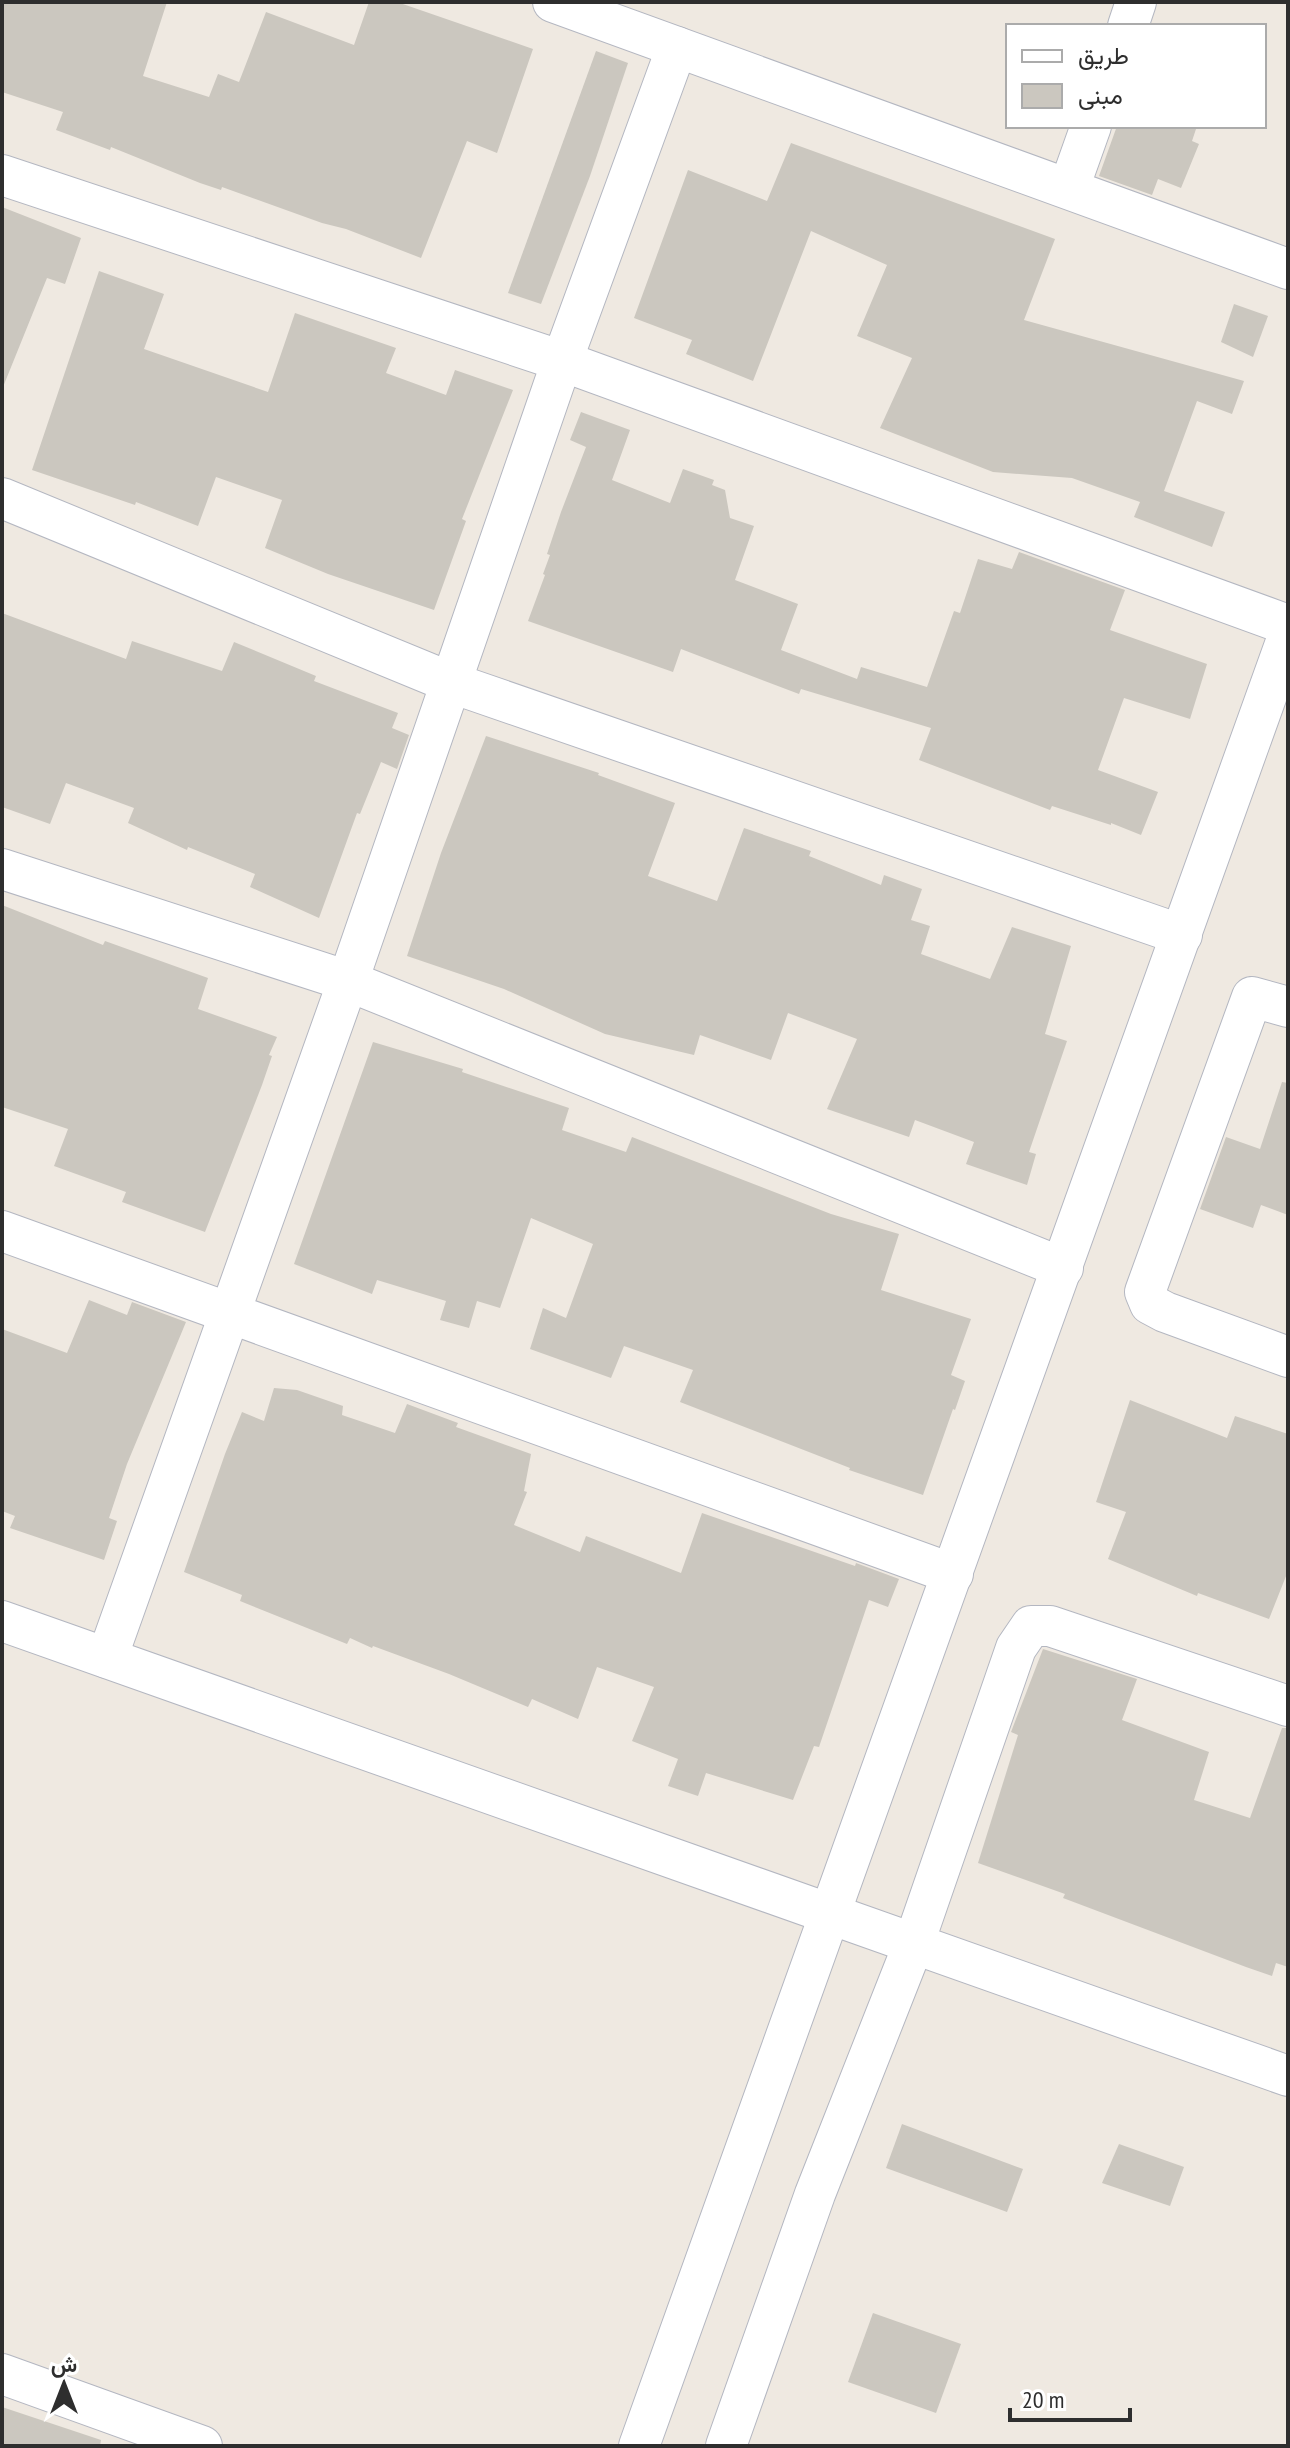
<svg xmlns="http://www.w3.org/2000/svg" width="1290" height="2448" font-family="'PT Sans Narrow',Vazirmatn,sans-serif">
<rect width="100%" height="100%" fill="#efe9e1"/>
<g fill="#cbc7bf">
<polygon points="2,2 167,2 143,76 209,97 218,74 239,82 266,12 354,45 369,2 397,2 533,49 497,153 467,141 421,258 346,229 322,223 222,187 221,190 200,183 111,147 110,150 56,130 63,112 2,92"/>
<polygon points="596,51 628,63 590,176 541,304 508,293"/>
<polygon points="1117,126 1197,126 1192,141 1199,144 1181,188 1158,179 1152,195 1099,176"/>
<polygon points="791,143 1055,239 1024,320 1244,381 1232,414 1197,401 1164,491 1225,512 1212,547 1134,517 1140,502 1072,478 993,472 880,428 912,358 857,336 887,265 811,231 753,381 686,354 692,340 634,318 688,170 767,201"/>
<polygon points="2,207 81,238 65,284 47,278 3,387"/>
<polygon points="99,271 164,294 144,349 268,392 295,313 396,348 386,373 446,395 455,370 513,390 462,519 466,521 434,610 328,574 265,548 282,500 216,477 198,526 136,502 135,505 32,470"/>
<polygon points="1234,304 1268,316 1253,357 1221,342"/>
<polygon points="581,412 630,430 612,480 670,503 683,469 714,480 712,485 725,490 730,518 754,526 735,580 798,604 781,650 857,679 861,667 927,687 954,611 960,613 978,559 1012,569 1019,552 1125,590 1110,630 1207,664 1190,719 1124,698 1098,770 1158,792 1141,835 1111,823 1111,825 1052,806 1050,810 919,760 931,728 801,689 799,694 681,649 673,672 528,621 545,575 543,574 550,555 547,554 561,512 586,447 570,440"/>
<polygon points="2,613 126,659 132,641 222,671 234,642 316,676 314,681 398,713 392,728 409,735 397,769 381,762 360,814 357,813 319,918 250,887 255,874 188,847 187,850 128,823 134,808 66,783 50,824 2,807"/>
<polygon points="486,736 599,773 598,775 675,803 648,876 717,901 744,828 811,851 809,856 881,885 884,875 922,889 911,920 930,926 921,954 990,979 1012,927 1071,946 1045,1034 1067,1041 1029,1152 1036,1154 1027,1185 966,1164 974,1142 915,1120 909,1137 827,1109 857,1039 788,1013 771,1060 700,1035 694,1055 605,1034 504,989 407,956 441,853"/>
<polygon points="2,905 103,945 105,941 208,978 198,1009 277,1037 269,1055 272,1056 262,1085 205,1232 122,1202 126,1192 54,1166 68,1129 2,1107"/>
<polygon points="373,1042 463,1069 462,1072 569,1108 562,1130 626,1152 632,1137 831,1214 899,1234 881,1290 971,1319 951,1375 965,1381 955,1410 953,1409 923,1495 849,1470 850,1468 680,1402 693,1370 624,1346 611,1378 530,1349 543,1308 566,1318 593,1244 531,1218 500,1308 477,1301 469,1328 440,1320 446,1301 377,1280 372,1294 294,1264"/>
<polygon points="1282,1082 1288,1083 1288,1215 1261,1205 1253,1228 1200,1209 1226,1137 1260,1149"/>
<polygon points="89,1300 127,1315 132,1302 186,1322 127,1464 109,1518 117,1521 104,1560 10,1528 15,1516 2,1511 2,1329 67,1353"/>
<polygon points="274,1388 297,1390 343,1406 342,1415 395,1433 407,1404 458,1423 456,1427 531,1454 524,1491 527,1492 514,1525 580,1552 586,1536 681,1573 702,1513 855,1566 856,1563 899,1579 888,1607 869,1600 819,1747 814,1746 793,1800 706,1773 698,1796 668,1786 678,1759 632,1741 654,1687 597,1667 578,1719 532,1699 528,1707 449,1674 373,1646 372,1648 350,1638 347,1644 240,1601 242,1595 184,1572 225,1454 242,1412 264,1421"/>
<polygon points="1130,1400 1227,1438 1235,1416 1288,1434 1288,1571 1269,1619 1198,1593 1197,1596 1108,1559 1126,1512 1096,1502"/>
<polygon points="1043,1649 1137,1679 1122,1720 1209,1752 1194,1800 1250,1818 1282,1728 1288,1728 1288,1967 1276,1963 1272,1976 1246,1967 1063,1898 1065,1894 978,1863 1018,1735 1011,1732"/>
<polygon points="902,2124 1023,2169 1007,2212 886,2168"/>
<polygon points="1119,2144 1184,2167 1170,2206 1102,2183"/>
<polygon points="873,2313 961,2344 936,2413 848,2382"/>
<polygon points="2,2407 101,2440 100,2446 2,2446"/>
</g>
<g fill="none" stroke-linecap="round" stroke-linejoin="round">
<g stroke="#b4b7c1" stroke-width="42">
<g id="minor">
<polyline points="553,2 1288,269"/>
<polyline points="1128,26 1136,2"/>
<polyline points="2,175 562,361 1288,625"/>
<polyline points="1069,188 1091,126"/>
<polyline points="2,498 452,683 1182,935"/>
<polyline points="2,869 348,981 1063,1268"/>
<polyline points="1288,1007 1252,997 1145,1292 1150,1304 1165,1312 1288,1357"/>
<polyline points="2,1231 953,1574"/>
<polyline points="2,1621 1288,2076"/>
<polyline points="107,1658 348,981 562,361 677,47"/>
<polyline points="2,2374 202,2446"/>
<polyline points="639,2446 1288,636"/>
<polyline points="726,2446 815,2194 914,1943 1016,1648 1031,1626 1050,1626 1288,1706"/>
</g>
</g>
<use href="#minor" stroke="#fff" stroke-width="40"/>
</g>
<rect width="1290" height="2448" fill="none" stroke="#2e2e2e" stroke-width="8"/>
<rect x="1006" y="24" width="260" height="104" fill="#ffffff" stroke="#ababab" stroke-width="2"/>
<rect x="1022" y="50" width="40" height="12" fill="#ffffff" stroke="#ababab" stroke-width="2"/>
<text x="1078" y="64" font-size="24" fill="#2e2e2e">طريق</text>
<rect x="1022" y="84" width="40" height="24" fill="#cbc7bf" stroke="#ababab" stroke-width="2"/>
<text x="1078" y="104" font-size="24" fill="#2e2e2e">مبنى</text>
<g transform="translate(64 2384)" stroke="#ffffff" stroke-width="6" paint-order="stroke">
<path d="M0-6L14 30L0 20L-14 30Z" fill="#2e2e2e"/>
<text y="-12" font-size="22" font-weight="bold" text-anchor="middle" fill="#2e2e2e">ش</text>
</g>
<path d="M1010 2408v12h120v-12" fill="none" stroke="#2e2e2e" stroke-width="4"/>
<text x="1022" y="2408" font-size="24" fill="#2e2e2e" stroke="#ffffff" stroke-width="6" paint-order="stroke">20 m</text>
</svg>
